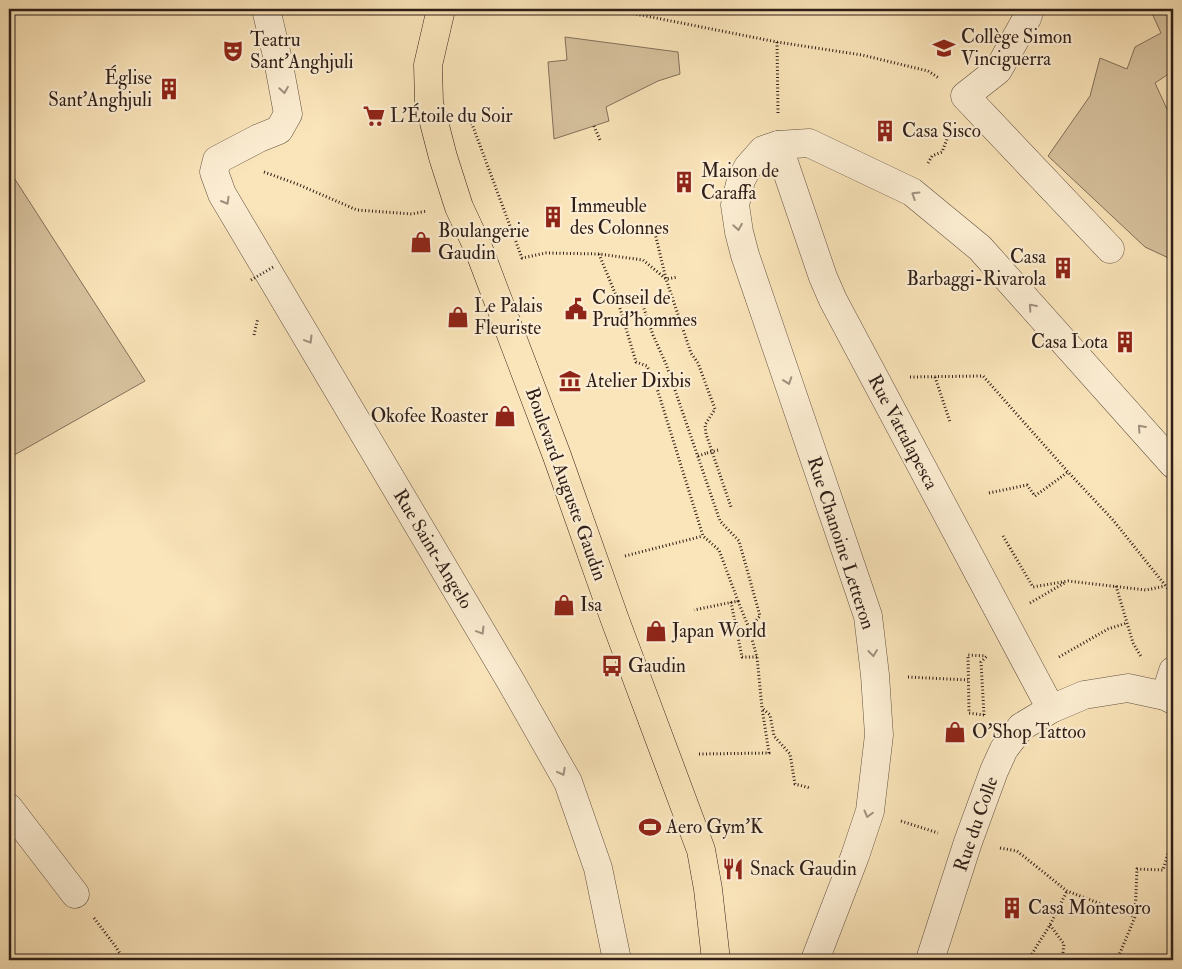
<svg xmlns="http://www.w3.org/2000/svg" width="1182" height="969" font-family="'IM FELL Double Pica',serif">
<rect width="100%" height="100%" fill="#fae4b9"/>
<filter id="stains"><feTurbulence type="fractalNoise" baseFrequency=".004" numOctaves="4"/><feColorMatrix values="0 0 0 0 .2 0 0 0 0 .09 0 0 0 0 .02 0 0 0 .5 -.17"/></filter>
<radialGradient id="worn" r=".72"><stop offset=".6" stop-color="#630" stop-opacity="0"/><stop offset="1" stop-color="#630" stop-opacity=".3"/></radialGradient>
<g fill="#d7c29e" stroke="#82705b">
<polygon points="1150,9 1173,9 1173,71 1155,83 1173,122 1173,260 1145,247 1048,156 1090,96 1100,58 1127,69 1135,47 1161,33"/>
<polygon points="565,37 678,52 680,74 658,81 606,107 609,121 554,139 548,62 567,60"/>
<polygon points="9,170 145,381 9,458"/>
</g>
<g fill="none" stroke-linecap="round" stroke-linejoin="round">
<g stroke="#615040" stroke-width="29">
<g id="minor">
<polyline points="266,9 278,60 288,114 279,130 259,138 217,160 214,172 222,194 510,680 568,782 598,868 617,960"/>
<polyline points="1030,9 1027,18 998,70 965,96 1110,249"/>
<polyline points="778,145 823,277 833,300 1051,709"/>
<polyline points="1165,696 1173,671"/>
<polyline points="9,808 75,894"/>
<polyline points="815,960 855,856 870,811 879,735 875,675 868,616 745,255 739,232 735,205 741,180 748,167 763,150 778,145 809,143 912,192 980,248 1173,464"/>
<polyline points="930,960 968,842 994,771 1004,749 1021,727 1051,709 1084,695 1128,688 1165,696 1173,700"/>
</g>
</g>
<g stroke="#2e1e18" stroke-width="29">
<polyline id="major" points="441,9 428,65 429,103 443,157 459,207 479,250 557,456 615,620 701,850 708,889 716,960"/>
</g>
<g stroke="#2e1e18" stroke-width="3" stroke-dasharray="1 2.5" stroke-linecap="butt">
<polyline points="598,9 636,14 777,42 862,55 928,71 939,78"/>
<polyline points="777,42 778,114"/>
<polyline points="468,122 472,124 522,258 546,253 599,254 643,260 666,279 678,277"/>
<polyline points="594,126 600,140"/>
<polyline points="928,163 932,156 942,152 951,129"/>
<polyline points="264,172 297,184 357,210 412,214 427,211"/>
<polyline points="655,233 666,279 691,353 698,363 715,409 705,425 706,434 731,507"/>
<polyline points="599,254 617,298 641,300 653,335 666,364 720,521 739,541 760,616 749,629 757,657 762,708 770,715 774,736 790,754 795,784 810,788"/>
<polyline points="617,298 636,362 647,366 655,382 703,536 719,550 738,601 694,610"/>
<polyline points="254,335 258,318"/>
<polyline points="910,377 983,376 1068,472 1113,520 1173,595"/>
<polyline points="935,377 950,422"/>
<polyline points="698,456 707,453"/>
<polyline points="989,493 1027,485 1035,496 1068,472"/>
<polyline points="1003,536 1033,587 1068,581 1146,590 1165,586"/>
<polyline points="625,556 703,536"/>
<polyline points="1116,586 1133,643 1142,658"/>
<polyline points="738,601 749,628"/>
<polyline points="731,602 742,657 757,657"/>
<polyline points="1030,603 1066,582"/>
<polyline points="1059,657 1108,629 1127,623"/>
<polyline points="908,677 968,680"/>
<polyline points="984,715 969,713 968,655 986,656"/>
<polyline points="984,715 981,662 987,656"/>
<polyline points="699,754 769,753 762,708"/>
<polyline points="901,821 938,833"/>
<polyline points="1000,848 1017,851 1067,891 1135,917"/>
<polyline points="94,918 116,947 124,960"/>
<polyline points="1050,925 1064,944 1062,960"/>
<polyline points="1028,960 1050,925 1067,891"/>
<polyline points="1117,960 1135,917 1137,869 1163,870 1173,837"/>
</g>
<use href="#minor" stroke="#fcedd2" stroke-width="28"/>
<use href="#major" stroke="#fae4b9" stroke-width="28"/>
<g stroke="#2e1e18" stroke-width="3" stroke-dasharray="1 2.5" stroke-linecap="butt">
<polyline points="251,280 275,266"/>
<polyline points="707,453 718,450"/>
</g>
</g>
<defs><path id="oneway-chevron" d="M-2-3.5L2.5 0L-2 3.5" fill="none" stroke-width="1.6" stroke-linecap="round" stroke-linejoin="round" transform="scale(1.25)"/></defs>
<g stroke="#9f907e">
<use href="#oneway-chevron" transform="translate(284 90) rotate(81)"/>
<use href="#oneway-chevron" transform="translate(915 195) rotate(-148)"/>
<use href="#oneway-chevron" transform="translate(226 201) rotate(60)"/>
<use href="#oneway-chevron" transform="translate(738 227) rotate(81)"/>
<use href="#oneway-chevron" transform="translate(1032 307) rotate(-131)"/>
<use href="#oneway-chevron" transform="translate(309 340) rotate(59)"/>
<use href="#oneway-chevron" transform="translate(788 381) rotate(71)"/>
<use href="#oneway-chevron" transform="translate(1141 428) rotate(-132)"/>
<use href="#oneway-chevron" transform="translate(481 631) rotate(59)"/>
<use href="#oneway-chevron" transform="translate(873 653) rotate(83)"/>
<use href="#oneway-chevron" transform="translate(562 772) rotate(62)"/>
<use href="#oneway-chevron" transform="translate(868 814) rotate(105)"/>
</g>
<defs>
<g id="school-bare" transform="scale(1.725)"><path d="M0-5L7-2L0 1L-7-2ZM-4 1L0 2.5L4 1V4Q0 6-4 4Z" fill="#8f2418" stroke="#fcedd2" stroke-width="2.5" paint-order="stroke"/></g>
<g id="theatre-bare" transform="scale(1.725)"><path d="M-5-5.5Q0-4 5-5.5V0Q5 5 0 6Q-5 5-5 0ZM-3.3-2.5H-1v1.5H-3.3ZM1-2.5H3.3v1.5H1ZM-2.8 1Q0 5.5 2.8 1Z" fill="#8f2418" stroke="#fcedd2" stroke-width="2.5" paint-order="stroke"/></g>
<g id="building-bare" transform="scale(1.725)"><path d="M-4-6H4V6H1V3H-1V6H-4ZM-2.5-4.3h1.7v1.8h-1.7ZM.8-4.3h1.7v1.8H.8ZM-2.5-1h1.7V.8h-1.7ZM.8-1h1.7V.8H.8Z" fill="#8f2418" stroke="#fcedd2" stroke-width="2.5" paint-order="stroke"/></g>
<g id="supermarket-bare" transform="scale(1.725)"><path d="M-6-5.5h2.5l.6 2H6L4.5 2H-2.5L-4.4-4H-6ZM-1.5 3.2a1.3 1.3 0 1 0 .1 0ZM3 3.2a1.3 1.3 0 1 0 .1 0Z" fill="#8f2418" stroke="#fcedd2" stroke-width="2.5" paint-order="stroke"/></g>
<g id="shop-bare" transform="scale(1.725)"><path d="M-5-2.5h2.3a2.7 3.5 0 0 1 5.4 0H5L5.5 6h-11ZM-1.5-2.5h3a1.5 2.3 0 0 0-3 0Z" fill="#8f2418" stroke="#fcedd2" stroke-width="2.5" paint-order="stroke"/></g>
<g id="civic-bare" transform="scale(1.725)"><path d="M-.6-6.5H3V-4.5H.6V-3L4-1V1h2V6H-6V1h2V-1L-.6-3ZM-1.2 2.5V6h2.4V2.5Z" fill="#8f2418" stroke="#fcedd2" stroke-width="2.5" paint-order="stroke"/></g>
<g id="museum-bare" transform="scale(1.725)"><path d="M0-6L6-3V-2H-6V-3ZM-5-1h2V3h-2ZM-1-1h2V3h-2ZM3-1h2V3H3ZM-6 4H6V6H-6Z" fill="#8f2418" stroke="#fcedd2" stroke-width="2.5" paint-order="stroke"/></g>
<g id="bus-bare" transform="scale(1.725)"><path d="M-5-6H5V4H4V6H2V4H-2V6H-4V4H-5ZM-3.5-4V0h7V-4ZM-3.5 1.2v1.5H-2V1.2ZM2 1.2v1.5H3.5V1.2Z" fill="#8f2418" stroke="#fcedd2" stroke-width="2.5" paint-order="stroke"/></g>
<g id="stadium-bare" transform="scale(1.725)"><path d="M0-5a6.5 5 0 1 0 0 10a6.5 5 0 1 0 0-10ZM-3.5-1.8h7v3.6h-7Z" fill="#8f2418" stroke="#fcedd2" stroke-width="2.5" paint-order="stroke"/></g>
<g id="restaurant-bare" transform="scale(1.725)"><path d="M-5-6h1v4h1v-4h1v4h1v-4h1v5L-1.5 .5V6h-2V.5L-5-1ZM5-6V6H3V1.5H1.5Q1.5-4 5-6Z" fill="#8f2418" stroke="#fcedd2" stroke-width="2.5" paint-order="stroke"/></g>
</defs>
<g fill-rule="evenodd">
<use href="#school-bare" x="944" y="48"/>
<use href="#theatre-bare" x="233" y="51"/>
<use href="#building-bare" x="169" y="89"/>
<use href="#supermarket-bare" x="374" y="116"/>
<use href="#building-bare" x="885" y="131"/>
<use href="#building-bare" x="684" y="182"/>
<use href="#building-bare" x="553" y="217"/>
<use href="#shop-bare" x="421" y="242"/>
<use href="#building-bare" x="1063" y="268"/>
<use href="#civic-bare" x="576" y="309"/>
<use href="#shop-bare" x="458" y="317"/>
<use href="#building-bare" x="1125" y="342"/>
<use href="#museum-bare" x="570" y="381"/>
<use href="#shop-bare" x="505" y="416"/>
<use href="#shop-bare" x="564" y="605"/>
<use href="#shop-bare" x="656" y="631"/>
<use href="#bus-bare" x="612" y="666"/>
<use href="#shop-bare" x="955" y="732"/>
<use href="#stadium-bare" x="650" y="827"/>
<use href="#restaurant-bare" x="733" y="869"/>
<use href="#building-bare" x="1012" y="908"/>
</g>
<g text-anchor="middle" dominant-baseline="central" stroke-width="4.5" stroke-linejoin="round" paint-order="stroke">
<g font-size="19" fill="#2e1e18" stroke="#fcedd2" text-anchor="start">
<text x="961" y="37">Collège Simon<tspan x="961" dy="22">Vinciguerra</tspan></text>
<text x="250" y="40">Teatru<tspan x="250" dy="22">Sant’Anghjuli</tspan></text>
<text x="152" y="78" text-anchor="end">Église<tspan x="152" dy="22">Sant'Anghjuli</tspan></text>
<text x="390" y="116">L'Étoile du Soir</text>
<text x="902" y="131">Casa Sisco</text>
<text x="701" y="171">Maison de<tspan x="701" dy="22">Caraffa</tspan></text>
<text x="570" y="206">Immeuble<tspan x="570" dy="22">des Colonnes</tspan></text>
<text x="438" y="231">Boulangerie<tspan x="438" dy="22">Gaudin</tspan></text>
<text x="1046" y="257" text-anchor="end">Casa<tspan x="1046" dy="22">Barbaggi-Rivarola</tspan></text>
<text x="592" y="298">Conseil de<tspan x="592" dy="22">Prud'hommes</tspan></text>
<text x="474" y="306">Le Palais<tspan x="474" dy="22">Fleuriste</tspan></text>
<text x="1108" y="342" text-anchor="end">Casa Lota</text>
<text x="586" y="381">Atelier Dixbis</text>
<text x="488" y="416" text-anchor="end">Okofee Roaster</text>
<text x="580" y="605">Isa</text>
<text x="672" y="631">Japan World</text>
<text x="628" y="666">Gaudin</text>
<text x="972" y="732">O'Shop Tattoo</text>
<text x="666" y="827">Aero Gym'K</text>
<text x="750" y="869">Snack Gaudin</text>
<text x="1028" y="908">Casa Montesoro</text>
</g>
<g font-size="19" fill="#2e1e18" stroke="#fcedd2">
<text transform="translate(903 432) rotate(62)">Rue Vattalapesca</text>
<text transform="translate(566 484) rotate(70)">Boulevard Auguste Gaudin</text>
<text transform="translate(841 543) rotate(72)">Rue Chanoine Letteron</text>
<text transform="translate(433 549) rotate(59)">Rue Saint-Angelo</text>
<text transform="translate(976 824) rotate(-71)">Rue du Colle</text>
</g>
</g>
<rect width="1182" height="969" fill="none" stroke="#fae4b9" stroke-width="30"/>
<rect x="10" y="10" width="1162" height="949" fill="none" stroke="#2e1e18" stroke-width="2.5"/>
<rect x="15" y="15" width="1152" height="939" fill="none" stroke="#2e1e18"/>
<rect width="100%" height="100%" filter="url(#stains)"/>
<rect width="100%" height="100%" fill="url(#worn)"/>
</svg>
